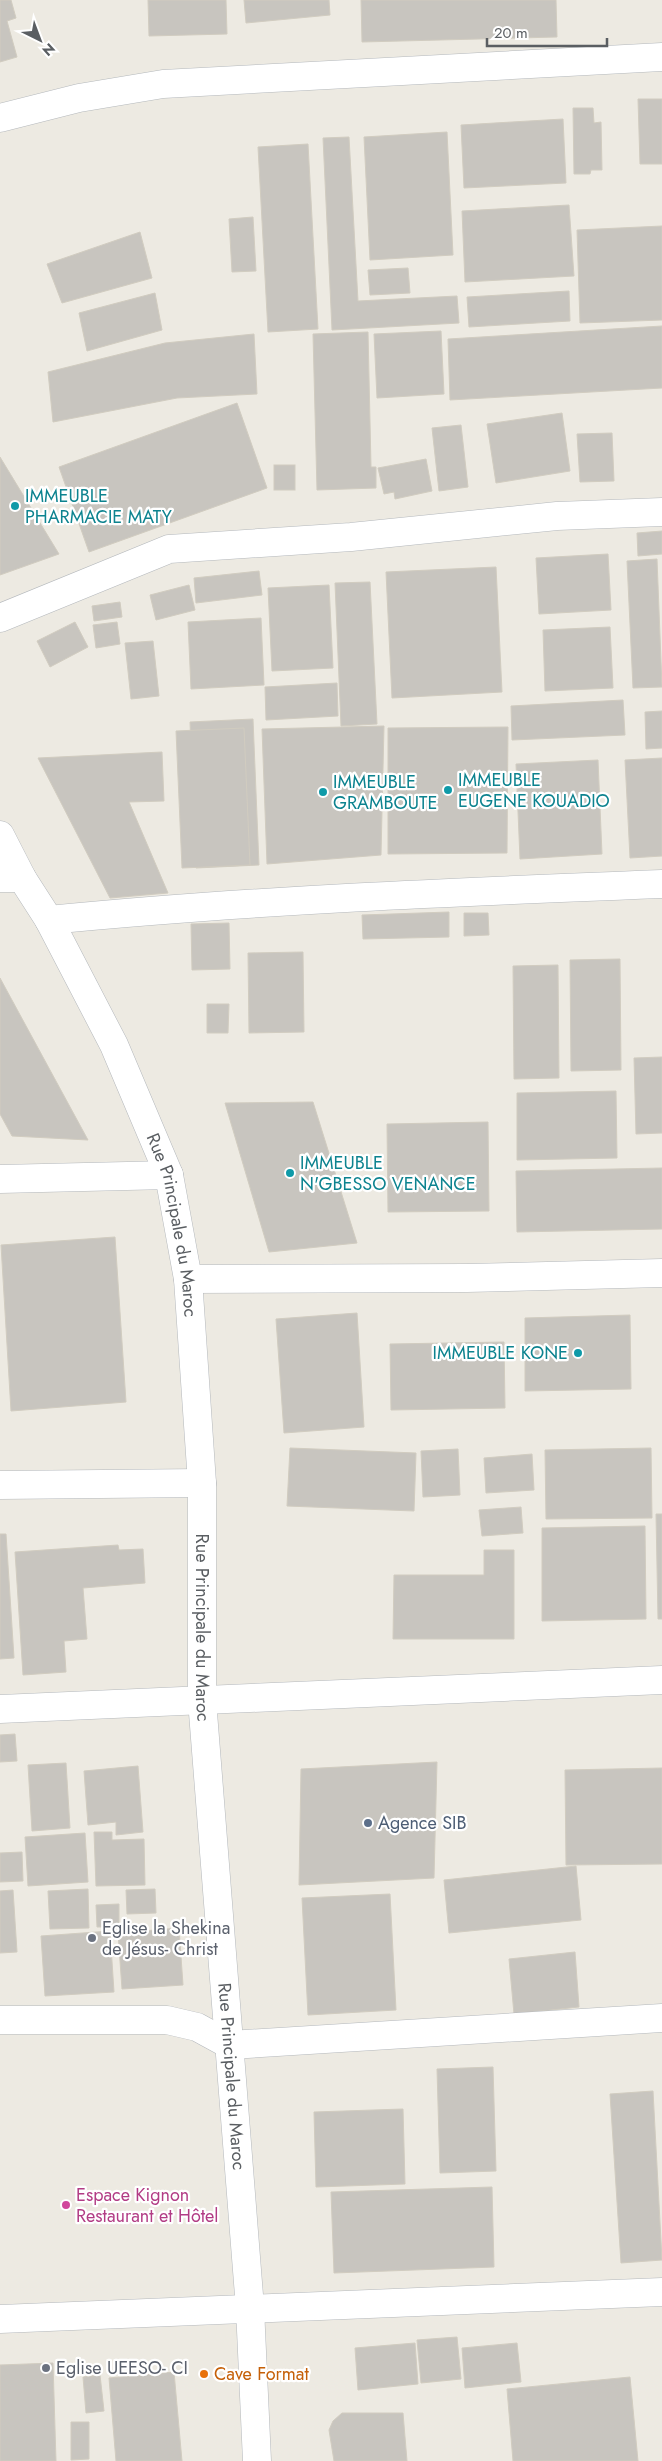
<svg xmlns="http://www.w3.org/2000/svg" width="662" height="2461" font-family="Jost,sans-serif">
<rect width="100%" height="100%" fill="#edeae2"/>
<g fill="#c8c5bf" stroke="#d1ccc0">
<polygon points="0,0 11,0 16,18 7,21 17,57 0,62"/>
<polygon points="148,0 226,0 227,34 149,36"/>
<polygon points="244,0 329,0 330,15 246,23"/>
<polygon points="361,0 556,0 557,37 362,42"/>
<polygon points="638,99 662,99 662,164 640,164"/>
<polygon points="573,108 593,108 594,123 601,122 602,170 591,170 590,174 574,174"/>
<polygon points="563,119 566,183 464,188 461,125"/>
<polygon points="447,132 453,255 370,260 364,137"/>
<polygon points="349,137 358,301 457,296 459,323 332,330 323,138"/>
<polygon points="308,144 318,329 268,332 258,147"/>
<polygon points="569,205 574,276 465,282 462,211"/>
<polygon points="253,217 256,271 232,272 229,219"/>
<polygon points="662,226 662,320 580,323 577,230"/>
<polygon points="140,232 152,278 62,303 47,264"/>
<polygon points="408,268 410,293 370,295 368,270"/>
<polygon points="569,291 570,321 469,327 467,297"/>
<polygon points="155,293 162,330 87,351 79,313"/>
<polygon points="662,326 662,388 450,400 448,339"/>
<polygon points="441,331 444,394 377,398 374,334"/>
<polygon points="368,332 371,467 376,467 376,488 317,490 313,334"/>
<polygon points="254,334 257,394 177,398 53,422 48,372 165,343"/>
<polygon points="237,403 267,488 89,552 59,467"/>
<polygon points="562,413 570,471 496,483 487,424"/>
<polygon points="461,425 468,487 439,491 432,428"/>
<polygon points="612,433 614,481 580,482 577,434"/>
<polygon points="0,457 59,554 0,575"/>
<polygon points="426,459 432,491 395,499 394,492 384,494 378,468"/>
<rect x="274" y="465" width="21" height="25"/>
<polygon points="662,531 662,554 638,556 637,533"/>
<polygon points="608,554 611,610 539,614 536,558"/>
<polygon points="657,559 662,687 633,688 627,561"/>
<polygon points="496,567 502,692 392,698 386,572"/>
<polygon points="259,571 262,595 196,603 194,578"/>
<polygon points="370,582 377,724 341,726 335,583"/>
<polygon points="189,585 195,610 156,620 150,595"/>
<polygon points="329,585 333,668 272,671 268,588"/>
<polygon points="120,602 122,617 94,621 92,606"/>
<polygon points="261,618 264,685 191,689 188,622"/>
<polygon points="75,622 88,647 50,667 37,641"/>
<polygon points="117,622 120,644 96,648 93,625"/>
<polygon points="610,627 613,688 545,691 543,630"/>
<polygon points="153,641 159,696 131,699 125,643"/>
<polygon points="337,683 338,716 266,720 265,687"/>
<polygon points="623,700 625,735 512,740 511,706"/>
<polygon points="662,711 662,748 646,749 645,712"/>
<polygon points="253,719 259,865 196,868 190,722"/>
<polygon points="384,726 381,855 267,864 262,729"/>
<polygon points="508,727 507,853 388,854 388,728"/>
<polygon points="244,728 250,865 182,868 176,731"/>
<polygon points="162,752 164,801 129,802 168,893 110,898 38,758"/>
<polygon points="662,758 662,856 630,858 625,760"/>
<polygon points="598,760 602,854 520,859 516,764"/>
<polygon points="449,912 449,937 363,939 362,915"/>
<polygon points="464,913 488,913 489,935 464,936"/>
<polygon points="229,923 230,969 192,970 191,924"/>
<polygon points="303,952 304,1032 249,1033 248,953"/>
<polygon points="620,959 621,1070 571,1071 570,960"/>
<polygon points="558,965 559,1078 514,1079 513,966"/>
<polygon points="0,978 88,1140 12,1136 0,1114"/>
<polygon points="207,1004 229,1004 228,1033 207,1033"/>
<polygon points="662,1057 662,1133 636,1134 634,1058"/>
<polygon points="616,1091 617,1158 517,1160 517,1093"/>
<polygon points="313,1102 357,1243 269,1252 225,1103"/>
<polygon points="488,1122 489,1211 388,1212 387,1124"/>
<polygon points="662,1168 662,1229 517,1232 516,1171"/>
<polygon points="115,1237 126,1402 11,1411 1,1245"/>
<polygon points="357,1313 364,1427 284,1433 276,1319"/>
<polygon points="630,1315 631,1389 525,1391 525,1318"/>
<polygon points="504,1342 505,1408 391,1410 390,1344"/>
<polygon points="290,1448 416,1453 414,1511 287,1506"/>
<polygon points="651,1448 652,1518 546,1519 545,1450"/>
<polygon points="458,1449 460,1495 423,1497 421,1451"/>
<polygon points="532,1454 534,1490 486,1493 484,1458"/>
<polygon points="521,1507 523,1533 482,1536 479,1510"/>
<polygon points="656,1514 662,1514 662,1619 658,1619"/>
<polygon points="645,1526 646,1619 542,1621 542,1528"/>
<polygon points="0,1534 6,1534 14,1658 0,1659"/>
<polygon points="118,1545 119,1550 143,1549 145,1583 83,1588 87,1639 64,1641 66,1672 23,1675 15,1552"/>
<polygon points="484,1550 514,1550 514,1639 393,1639 394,1575 484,1575"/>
<polygon points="15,1734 17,1761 0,1762 0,1735"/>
<polygon points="437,1762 434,1878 299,1885 301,1769"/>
<polygon points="66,1763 70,1828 32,1831 28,1765"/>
<polygon points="138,1766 143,1832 116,1835 116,1822 88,1825 84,1771"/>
<polygon points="662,1768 662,1864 566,1865 565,1770"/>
<polygon points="94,1832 112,1832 112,1840 144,1839 145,1885 96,1886"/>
<polygon points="85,1833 88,1882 28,1886 25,1837"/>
<polygon points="22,1852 23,1881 0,1882 0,1853"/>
<polygon points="576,1866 581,1920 449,1933 444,1880"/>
<polygon points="88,1889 89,1928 50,1929 48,1891"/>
<polygon points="155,1889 156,1913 127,1914 126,1890"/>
<polygon points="13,1890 17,1952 0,1953 0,1891"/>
<polygon points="390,1894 396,2010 308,2015 302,1898"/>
<polygon points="119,1904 119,1927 97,1927 96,1905"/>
<polygon points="179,1928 183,1985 122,1989 118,1933"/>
<polygon points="110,1931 114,1992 45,1996 41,1936"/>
<polygon points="575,1952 579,2007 514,2014 509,1959"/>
<polygon points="493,2067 496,2171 440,2173 437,2069"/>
<polygon points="653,2091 662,2260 621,2263 610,2094"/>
<polygon points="403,2109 405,2184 316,2187 314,2112"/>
<polygon points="492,2187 494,2267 334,2273 331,2192"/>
<polygon points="457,2337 461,2379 421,2383 417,2340"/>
<polygon points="415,2343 418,2384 358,2390 355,2348"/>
<polygon points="517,2343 521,2382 465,2388 462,2348"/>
<polygon points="53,2363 56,2461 0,2461 0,2365"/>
<polygon points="174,2372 182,2461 116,2461 109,2378"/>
<polygon points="100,2375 104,2411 86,2413 83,2377"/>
<polygon points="630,2377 638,2461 513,2461 507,2389"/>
<polygon points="342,2413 403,2413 407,2461 334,2461 329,2430 333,2421"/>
<polygon points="71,2422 89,2422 89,2459 71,2460"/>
</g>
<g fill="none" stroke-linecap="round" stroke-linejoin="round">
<g stroke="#b4b8bc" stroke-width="29">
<g id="minor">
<polyline points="0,118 79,98 163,84 662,57"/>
<polyline points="0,618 169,549 351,537 557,516 662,512"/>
<polyline points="0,878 22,878"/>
<path d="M49,920C253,900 457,892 662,884"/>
<polyline points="0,1179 169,1175"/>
<polyline points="188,1279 467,1278 662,1273"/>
<polyline points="0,1485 202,1483"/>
<polyline points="0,1709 662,1680"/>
<polyline points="0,2020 167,2020 197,2027 230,2045 662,2018"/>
<polyline points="0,2319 662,2292"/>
</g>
</g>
<g stroke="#b4b8bc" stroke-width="29">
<g id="tertiary">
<path id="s1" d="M0,835L22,878L49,920L114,1045L169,1175L188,1279L202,1483V1700L250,2308L257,2461"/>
</g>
</g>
<use href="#minor" stroke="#fff" stroke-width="28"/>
<use href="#tertiary" stroke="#fff" stroke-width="28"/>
</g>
<g fill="#0f9aa8" stroke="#fff" stroke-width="2">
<circle cx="15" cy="506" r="5"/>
<circle cx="448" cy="790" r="5"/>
<circle cx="323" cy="792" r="5"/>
<circle cx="290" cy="1173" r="5"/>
<circle cx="578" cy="1353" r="5"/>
</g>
<circle fill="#5c6f8a" stroke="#fff" stroke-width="2" cx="368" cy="1823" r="5"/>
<g fill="#6b7280" stroke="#fff" stroke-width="2">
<circle cx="92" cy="1938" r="5"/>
<circle cx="46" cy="2368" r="5"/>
</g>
<circle fill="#d1479c" stroke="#fff" stroke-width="2" cx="66" cy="2205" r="5"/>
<circle fill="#e8710a" stroke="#fff" stroke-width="2" cx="204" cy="2374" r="5"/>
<g text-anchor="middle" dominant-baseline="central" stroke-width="4.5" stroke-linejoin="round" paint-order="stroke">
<g font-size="18" fill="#0d838f" stroke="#fff" text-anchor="start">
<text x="25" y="496">IMMEUBLE<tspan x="25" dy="21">PHARMACIE MATY</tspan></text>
<text x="458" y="780">IMMEUBLE<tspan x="458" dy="21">EUGENE KOUADIO</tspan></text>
<text x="333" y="782">IMMEUBLE<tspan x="333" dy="21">GRAMBOUTE</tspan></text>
<text x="300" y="1163">IMMEUBLE<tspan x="300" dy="21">N'GBESSO VENANCE</tspan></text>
<text x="568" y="1353" text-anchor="end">IMMEUBLE KONE</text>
</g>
<g font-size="18" fill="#5a5e62" stroke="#fff">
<text stroke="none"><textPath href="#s1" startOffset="430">Rue Principale du Maroc</textPath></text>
<text stroke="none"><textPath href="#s1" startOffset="835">Rue Principale du Maroc</textPath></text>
<text stroke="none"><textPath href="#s1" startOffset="1285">Rue Principale du Maroc</textPath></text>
</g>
<g font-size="18" fill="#4e5e75" stroke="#fff" text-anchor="start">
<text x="378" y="1823">Agence SIB</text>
</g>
<g font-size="18" fill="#5b616d" stroke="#fff" text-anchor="start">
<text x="102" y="1928">Eglise la Shekina<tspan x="102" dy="21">de Jésus- Christ</tspan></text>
<text x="56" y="2368">Eglise UEESO- CI</text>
</g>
<g font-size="18" fill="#b23c85" stroke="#fff" text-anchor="start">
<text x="76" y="2195">Espace Kignon<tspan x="76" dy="21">Restaurant et Hôtel</tspan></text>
</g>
<g font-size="18" fill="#c56008" stroke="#fff" text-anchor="start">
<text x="214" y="2374">Cave Format</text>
</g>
</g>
<g transform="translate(40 40) rotate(138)" stroke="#ffffff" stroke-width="4" paint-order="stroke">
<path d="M0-4L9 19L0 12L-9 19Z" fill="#5a5e62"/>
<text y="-8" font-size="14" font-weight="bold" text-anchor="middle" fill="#5a5e62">N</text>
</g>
<path d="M487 38v8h120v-8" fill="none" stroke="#5a5e62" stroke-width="2.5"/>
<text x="494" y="38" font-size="15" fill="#5a5e62" stroke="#ffffff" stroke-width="4" paint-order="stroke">20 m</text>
</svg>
